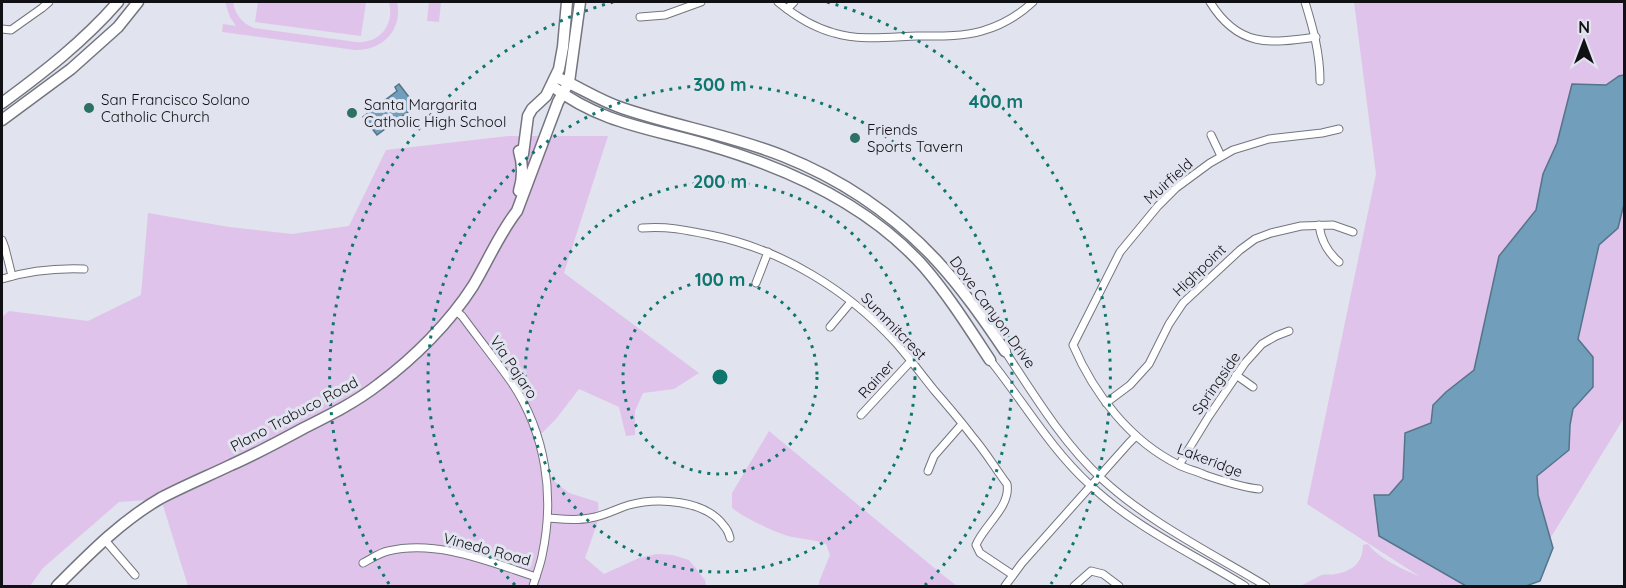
<svg xmlns="http://www.w3.org/2000/svg" width="1626" height="588" font-family="Quicksand,sans-serif">
<rect width="100%" height="100%" fill="#e1e3ef"/>
<g fill="#e0c3ea">
<path d="M225,2H233C235,15 242,23 254,28L356,42C380,44 395,24 389,2H397C403,29 383,51 355,50L222,32L223,24L236,26L230,17Z"/>
<polygon points="258,2 366,2 361,36 255,22"/>
<polygon points="429,2 441,2 439,22 427,21"/>
<path d="M1354,2H1624V418L1521,586H1300C1307,583 1315,578 1322,575C1327,574 1331,575 1336,574C1353,571 1363,562 1363,545L1368,544C1378,558 1404,570 1419,576L1307,504L1376,174Z"/>
<polygon points="508,136 608,136 564,273 699,373 674,389 643,393 635,411 635,435 626,436 619,407 579,389 556,419 537,438 549,477 569,493 598,502 599,518 585,558 604,574 639,558 657,554 673,555 689,560 705,580 706,586 188,586 161,499 119,502 43,568 30,586 2,586 2,317 9,311 88,321 141,295 148,213 229,227 292,234 349,226 386,150"/>
<path d="M769,431L944,576L957,586H819V582L830,555L826,544C815,540 804,539 793,537C778,534 744,518 732,508V493Z"/>
</g>
<g fill="#719ebb" stroke="#547489" stroke-width="1.5">
<polygon points="1624,75 1624,204 1618,228 1599,245 1578,339 1593,357 1593,387 1573,409 1570,425 1569,450 1537,476 1538,495 1553,548 1540,581 1526,586 1466,586 1379,536 1374,495 1389,495 1403,479 1405,433 1431,423 1433,405 1446,392 1474,370 1499,256 1536,210 1543,174 1557,143 1572,84 1606,85 1619,76"/>
<polygon points="399,84 416,106 377,135 363,117 397,91 395,87"/>
</g>
<g fill="none" stroke-linecap="round" stroke-linejoin="round">
<g stroke="#73757f" stroke-width="9">
<g id="street">
<path d="M778,2C795,16 812,27 834,33C860,41 890,37 917,36C938,36 961,37 982,31C1000,26 1019,15 1033,2"/>
<path d="M1210,2C1238,47 1268,44 1316,37"/>
<path d="M1305,2C1313,28 1320,53 1320,81"/>
<polyline points="787,9 794,2"/>
<polyline points="640,17 665,15 701,2"/>
<polyline points="2,29 11,30 42,8 49,2"/>
<polyline points="1211,135 1221,156"/>
<path d="M1319,225C1321,240 1327,252 1339,262"/>
<path d="M642,228C667,226 686,230 710,235C781,249 848,290 897,344C910,359 922,375 934,390C947,405 960,420 972,436C985,451 995,468 1007,484C1011,507 984,525 976,545L980,553L1013,575"/>
<polyline points="2,240 5,248 12,276"/>
<path d="M2,279C28,271 57,268 84,269"/>
<polyline points="756,283 768,252"/>
<path d="M456,311L462,316C478,338 496,360 512,383C546,434 555,496 542,556C540,566 536,576 533,586"/>
<polyline points="830,327 851,302"/>
<path d="M1005,351C1034,395 1063,443 1102,479C1147,521 1213,554 1266,586"/>
<path d="M990,360C1023,401 1050,448 1089,484C1134,527 1193,554 1245,586"/>
<polyline points="1236,375 1253,387"/>
<polyline points="1106,403 1130,385 1149,364 1169,324 1183,303 1240,250 1255,239 1271,233 1301,226 1333,225 1353,232"/>
<polyline points="861,415 911,361"/>
<polyline points="1179,465 1209,416 1245,363 1262,344 1276,336 1289,331"/>
<polyline points="928,471 934,456 962,424"/>
<path d="M1259,489C1240,487 1223,481 1205,475C1196,471 1187,469 1179,465C1130,441 1094,394 1073,345L1120,252L1158,206L1176,188L1210,163L1233,150L1269,139L1322,133L1339,129"/>
<path d="M548,518C562,519 576,521 590,518C604,516 616,509 629,505C657,497 706,500 724,526C727,529 729,534 730,538"/>
<polyline points="104,539 135,575"/>
<path d="M363,563C371,559 379,553 388,551C437,539 490,562 536,577"/>
<polyline points="1005,586 1022,563 1129,443 1136,436"/>
<polyline points="1074,586 1091,571 1103,574 1119,586"/>
</g>
</g>
<g stroke="#73757f" stroke-width="13">
<g id="secondary">
<path d="M556,77C578,86 598,100 622,108C674,126 731,135 783,156C841,179 894,215 936,260C962,288 984,320 1005,351"/>
<path d="M552,86C602,124 650,128 708,145C788,168 868,204 924,267C949,296 969,328 990,360"/>
<path d="M519,151C523,164 523,178 519,191"/>
<polyline points="521,157 523,154 528,116 532,109 546,96 559,69 563,47 567,2"/>
<path d="M57,586C89,554 121,521 161,498C184,486 208,476 231,465C256,454 280,441 304,428C330,415 356,402 379,384C414,358 450,322 473,286C488,261 499,234 517,211L558,102L569,82L580,2"/>
</g>
</g>
<g stroke="#73757f" stroke-width="13">
<g id="primary">
<path d="M2,103C43,73 84,41 118,2"/>
<polyline points="2,120 71,69 118,27 138,2"/>
</g>
</g>
<use href="#street" stroke="#fff" stroke-width="7"/>
<use href="#secondary" stroke="#fff" stroke-width="10"/>
<use href="#primary" stroke="#fff" stroke-width="10"/>
</g>
<g fill="none" stroke="#0f766e" stroke-width="3" stroke-dasharray="3 6">
<circle cx="720" cy="377" r="97"/>
<circle cx="720" cy="377" r="195"/>
<path d="M515 585A292 292 0 1 1 925 585"/>
<path d="M389 584A390 390 0 0 1 613 2M827 2A390 390 0 0 1 1051 584"/>
</g>
<g fill="#2d7163" stroke="#e1e3ef" stroke-width="2">
<circle cx="89" cy="108" r="6"/>
<circle cx="352" cy="113" r="6"/>
<circle cx="855" cy="138" r="6"/>
</g>
<g text-anchor="middle" dominant-baseline="central" stroke-width="6" stroke-linejoin="round" paint-order="stroke">
<g font-size="15" fill="#111115" stroke="#e1e3ef" text-anchor="start">
<text x="101" y="99">San Francisco Solano<tspan x="101" dy="17">Catholic Church</tspan></text>
<text x="364" y="104">Santa Margarita<tspan x="364" dy="17">Catholic High School</tspan></text>
<text x="867" y="129">Friends<tspan x="867" dy="17">Sports Tavern</tspan></text>
</g>
<g font-size="15" fill="#111115" stroke="#e1e3ef">
<text transform="translate(1168 181) rotate(-42)">Muirfield</text>
<text transform="translate(1199 270) rotate(-44)">Highpoint</text>
<text transform="translate(993 312) rotate(54)">Dove Canyon Drive</text>
<text transform="translate(894 326) rotate(46)">Summitcrest</text>
<text transform="translate(514 367) rotate(56)">Via Pajaro</text>
<text transform="translate(876 379) rotate(-48)">Rainer</text>
<text transform="translate(1216 383) rotate(-55)">Springside</text>
<text transform="translate(294 414) rotate(-28)">Plano Trabuco Road</text>
<text transform="translate(1210 460) rotate(21)">Lakeridge</text>
<text transform="translate(487 549) rotate(15)">Vinedo Road</text>
</g>
</g>
<circle cx="720" cy="377" r="9" fill="#0f766e" stroke="#e1e3ef" stroke-width="3"/>
<g font-size="18" text-anchor="middle" font-weight="bold" fill="#0f766e" stroke="#e1e3ef" stroke-width="6" stroke-linejoin="round" paint-order="stroke">
<text x="720" y="91">300 m</text>
<text x="996" y="108">400 m</text>
<text x="720" y="188">200 m</text>
<text x="720" y="286">100 m</text>
</g>
<rect width="1626" height="588" fill="none" stroke="#111115" stroke-width="6"/>
<g transform="translate(1584 42)" stroke="#e1e3ef" stroke-width="4.5" paint-order="stroke">
<path d="M0-4.5L10 22L0 15L-10 22Z" fill="#111115"/>
<text y="-9" font-size="16" font-weight="bold" text-anchor="middle" fill="#111115">N</text>
</g>
</svg>
